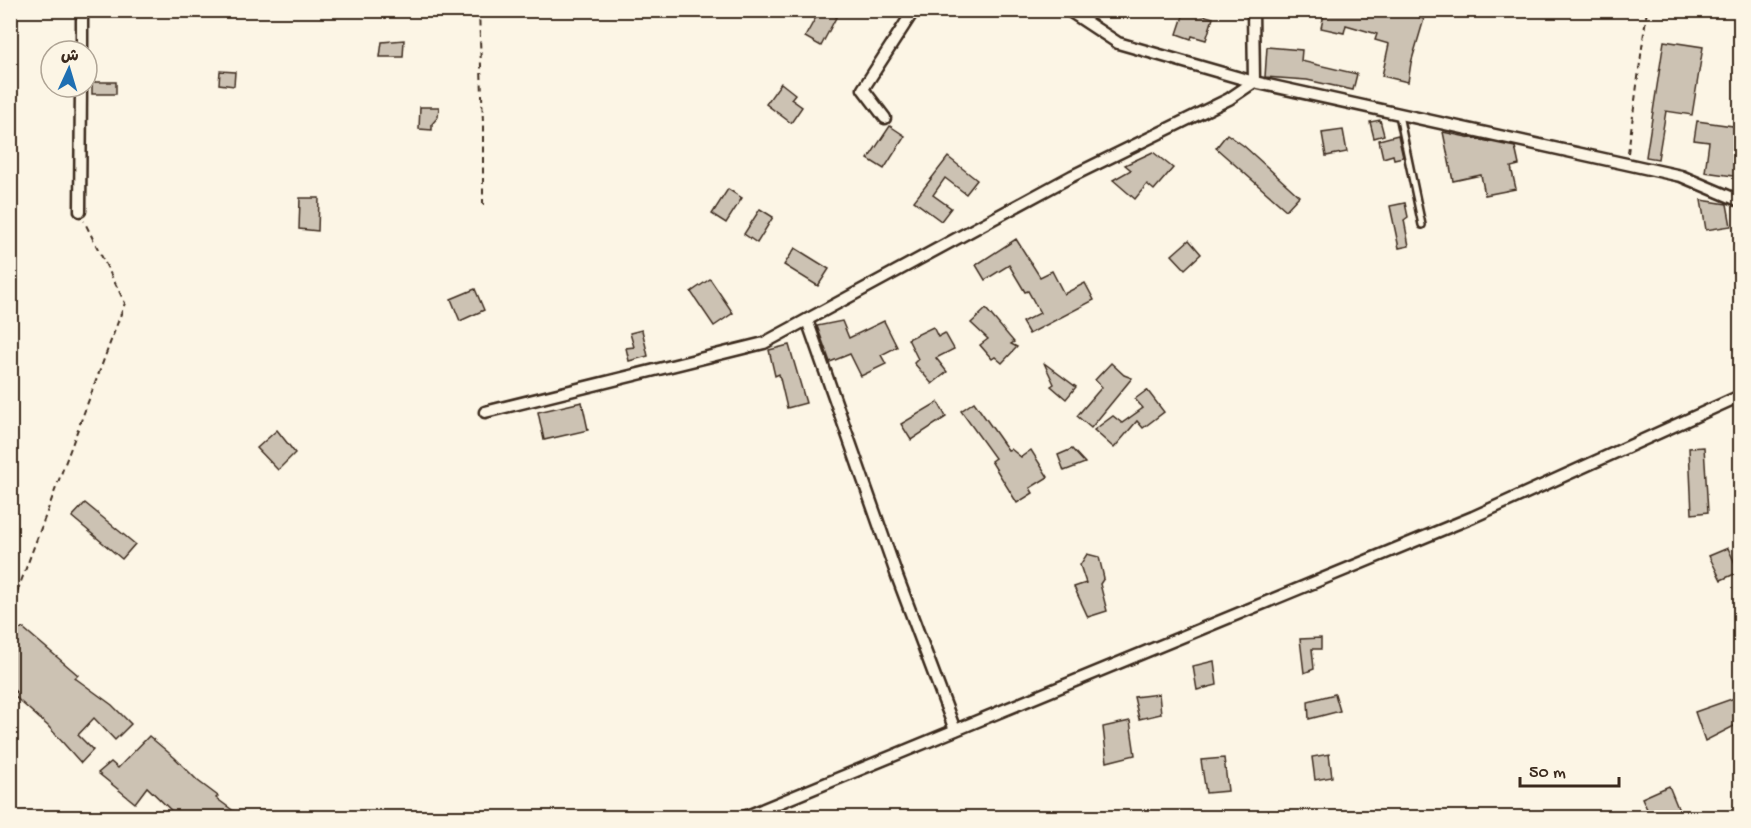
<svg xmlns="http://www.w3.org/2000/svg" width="1751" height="828" font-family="'Gochi Hand','Playpen Sans Arabic',sans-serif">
<rect width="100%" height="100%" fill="#fcf5e5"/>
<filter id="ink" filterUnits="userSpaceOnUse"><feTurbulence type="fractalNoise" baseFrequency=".0167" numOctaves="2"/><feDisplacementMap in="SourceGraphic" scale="12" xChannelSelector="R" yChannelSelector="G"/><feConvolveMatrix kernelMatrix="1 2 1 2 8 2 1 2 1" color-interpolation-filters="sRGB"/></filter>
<g filter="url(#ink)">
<g fill="#ccc2b3" stroke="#3b2a1e" stroke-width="1.5">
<polygon points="820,10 840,10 821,46 805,37"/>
<polygon points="1185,10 1200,10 1199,14 1213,18 1206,40 1192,36 1191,39 1177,34"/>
<polygon points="1325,10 1395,10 1424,19 1411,63 1408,82 1382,76 1389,44 1375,40 1377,34 1346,25 1344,33 1321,28"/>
<polygon points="404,40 403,57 380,57 382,42"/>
<polygon points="1664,41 1703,47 1692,115 1666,111 1658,159 1646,157"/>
<polygon points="1267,47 1302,50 1301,61 1357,74 1353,90 1307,80 1265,77"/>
<polygon points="220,71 235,72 234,86 219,84"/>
<rect x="92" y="82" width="24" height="12"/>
<polygon points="781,83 795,94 791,99 802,107 791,123 766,104"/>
<polygon points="420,107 439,107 438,117 432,124 432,130 419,129"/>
<polygon points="1380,120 1384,135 1374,138 1370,122"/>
<polygon points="1697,121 1740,127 1740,177 1705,172 1709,142 1694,140"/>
<polygon points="890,126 905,136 884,169 868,159"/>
<polygon points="1343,130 1347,152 1326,156 1322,133"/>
<polygon points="1443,132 1515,147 1519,165 1511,167 1516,189 1485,195 1481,175 1453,181"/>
<polygon points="1227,134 1244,146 1299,196 1286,210 1216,148"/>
<polygon points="1398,135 1403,157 1394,159 1393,155 1383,158 1379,140"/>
<polygon points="1153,152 1173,168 1154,190 1147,184 1135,199 1113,180 1131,170 1125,165"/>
<polygon points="948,157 977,180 966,194 945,178 933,195 951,208 941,221 914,201"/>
<polygon points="728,189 742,198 726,223 712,214"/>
<polygon points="300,198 319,198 318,231 299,229"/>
<polygon points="1701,200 1727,204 1731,226 1706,230"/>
<polygon points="1405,203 1408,217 1404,220 1409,246 1399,248 1390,206"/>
<polygon points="760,209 773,217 757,243 744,234"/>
<polygon points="1016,239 1040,277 1052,271 1064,294 1085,283 1094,300 1029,334 1022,322 1040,313 1028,291 1025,292 1009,265 985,280 976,265"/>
<polygon points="1189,240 1201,254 1185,269 1172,255"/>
<polygon points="795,248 829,269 818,286 784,265"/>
<polygon points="710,279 733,313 714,326 691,292"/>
<polygon points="475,289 484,310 460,321 451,299"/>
<polygon points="986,309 1014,342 1011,344 1017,347 1002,363 995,357 992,359 980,345 988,339 971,323"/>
<polygon points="842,321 849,338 884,321 897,347 881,355 886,364 861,376 850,354 830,362 817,326"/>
<polygon points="933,327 938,337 945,333 954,349 936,358 947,372 932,384 914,363 918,359 908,339"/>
<polygon points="642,330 648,356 629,361 626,348 634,347 630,333"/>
<polygon points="789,345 806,403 787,408 779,374 775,376 769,350"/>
<polygon points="1044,363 1076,387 1066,399 1051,386 1054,384"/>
<polygon points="1111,363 1124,375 1132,378 1091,428 1077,416 1102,387 1095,380"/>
<polygon points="1147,390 1164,412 1143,428 1137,421 1114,448 1094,430 1113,416 1122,423 1143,408 1135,399"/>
<polygon points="582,402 588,430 544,440 538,412"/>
<polygon points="938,402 946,417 911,440 901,424"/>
<polygon points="974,402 1008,450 1011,449 1021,457 1031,450 1048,477 1030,488 1033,493 1017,503 991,461 995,458 961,411"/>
<polygon points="277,430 295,453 278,470 257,448"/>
<polygon points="1704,447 1708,512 1692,514 1689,448"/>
<polygon points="1072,449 1085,463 1064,471 1058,455"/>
<polygon points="85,503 135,544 122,559 72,517"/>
<polygon points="1728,548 1739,572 1721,580 1709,556"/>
<polygon points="1087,554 1099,557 1104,578 1100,584 1107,611 1088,617 1074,587 1086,583 1080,565"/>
<polygon points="23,628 78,675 75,678 112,705 131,724 115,740 94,718 78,735 93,750 81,763 48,726 13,695 16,692 10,686 10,638 13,631"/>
<polygon points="1321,638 1321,649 1312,649 1314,669 1304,673 1300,639"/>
<polygon points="1214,661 1217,685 1197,690 1193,666"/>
<polygon points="1159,694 1161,714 1139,719 1134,697"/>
<polygon points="1335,694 1340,711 1309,719 1308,701"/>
<polygon points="1740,696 1740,723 1705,741 1695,712"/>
<polygon points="1130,721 1135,755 1107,762 1103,727"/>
<polygon points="149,736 175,758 198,781 218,796 216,798 243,818 179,818 147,787 135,803 98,773 111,762 118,768"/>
<polygon points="1329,754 1332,777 1315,780 1312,757"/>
<polygon points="1224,758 1228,791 1206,793 1201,760"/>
<polygon points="1669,786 1682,818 1651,818 1642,798"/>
</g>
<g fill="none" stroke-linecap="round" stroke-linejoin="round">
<g stroke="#3b2a1e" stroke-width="10">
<polyline id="lane" points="1399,115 1422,225"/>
</g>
<g stroke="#3b2a1e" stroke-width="15">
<g id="street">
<polyline points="1068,10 1118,43 1254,82 1253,10"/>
<polyline points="82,51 82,10"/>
<polyline points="885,118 863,89 914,10"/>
<polyline points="80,211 81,87"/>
<polyline points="807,320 897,576 955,730"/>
<polyline points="485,412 764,343 1072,176 1229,99 1254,82 1681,176 1740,201"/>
<polyline points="742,818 1473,517 1740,396"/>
</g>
</g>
<g stroke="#3b2a1e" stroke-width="2" stroke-dasharray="6 4.5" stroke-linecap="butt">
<polyline points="479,10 483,123 483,209"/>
<polyline points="1628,153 1647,10"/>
<polyline points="10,611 125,303 84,221"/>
</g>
<use href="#lane" stroke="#fcf5e5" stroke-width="5"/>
<use href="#street" stroke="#fcf5e5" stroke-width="10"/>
</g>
</g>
<rect width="1751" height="828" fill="none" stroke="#fcf5e5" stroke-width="36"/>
<rect x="18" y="18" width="1715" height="792" fill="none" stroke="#3b2a1e" stroke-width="2" filter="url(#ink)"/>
<g transform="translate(69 69) rotate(4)"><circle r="28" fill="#fcf5e5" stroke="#afa495" stroke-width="1.5"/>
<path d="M0-4.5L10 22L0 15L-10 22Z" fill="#1f6fb2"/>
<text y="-9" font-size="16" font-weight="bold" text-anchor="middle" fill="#3b2a1e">ش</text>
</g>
<path d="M1520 777v9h99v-9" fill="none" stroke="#3b2a1e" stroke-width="3"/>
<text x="1529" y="777" font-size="18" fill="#3b2a1e" stroke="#fcf5e5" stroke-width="4.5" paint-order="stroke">50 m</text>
</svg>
